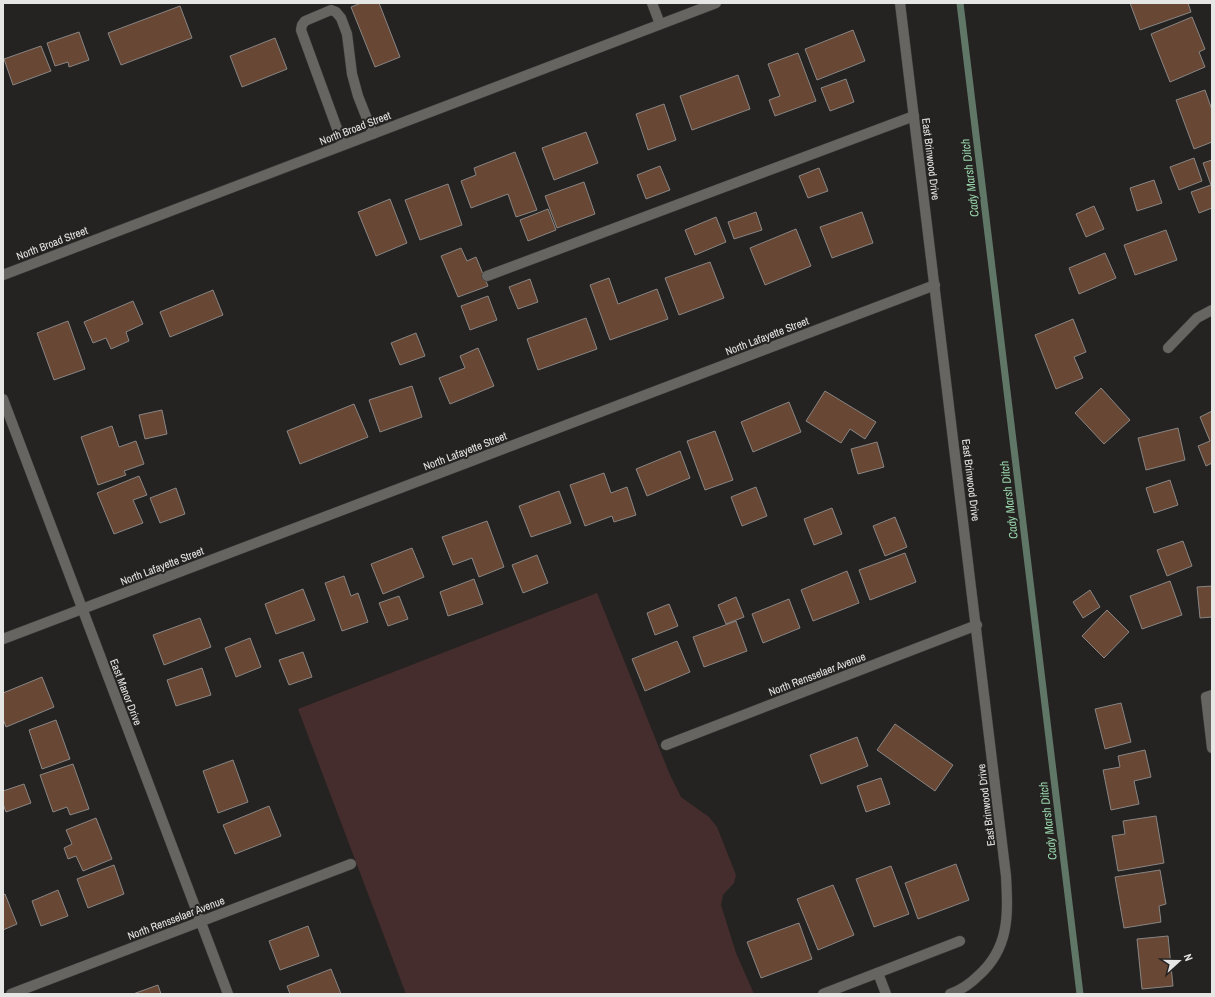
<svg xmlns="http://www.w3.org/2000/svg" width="1215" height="997" font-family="'Archivo Narrow',sans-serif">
<rect width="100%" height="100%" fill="#242321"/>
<polygon fill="#452d2d" points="597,593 670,775 681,797 709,817 717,827 736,875 734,883 723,895 721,905 736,953 754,994 406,994 298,709"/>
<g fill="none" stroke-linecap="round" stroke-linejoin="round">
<polyline stroke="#607767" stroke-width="7" points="960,3 1080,994"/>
</g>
<g fill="#684835" stroke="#888584">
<polygon points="361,3 379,3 400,57 375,67 351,7"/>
<polygon points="1130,3 1188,3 1191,12 1140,30"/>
<polygon points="180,6 192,38 121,65 108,33"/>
<polygon points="1192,17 1205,49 1199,52 1205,67 1170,82 1151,34"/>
<polygon points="853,30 865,61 817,80 805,49"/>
<polygon points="79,32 89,60 69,67 68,62 55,66 47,43"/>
<polygon points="275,38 287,69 242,87 230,56"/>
<polygon points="41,46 51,71 13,85 4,59"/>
<polygon points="798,53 816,101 775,116 769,100 780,96 768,64"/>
<polygon points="738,75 750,109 692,130 680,96"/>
<polygon points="846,79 854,102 830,111 821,88"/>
<polygon points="1205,90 1212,110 1212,142 1194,149 1176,100"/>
<polygon points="664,104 676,140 648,150 636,114"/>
<polygon points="586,132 598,163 554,180 542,148"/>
<polygon points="515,152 537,210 516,217 508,194 471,208 461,181 476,175 474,168"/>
<polygon points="1194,158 1202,181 1179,190 1170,167"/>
<polygon points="1212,160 1212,208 1199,213 1191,192 1211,185 1203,163"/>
<polygon points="660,166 670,190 646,199 637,175"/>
<polygon points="819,168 828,191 808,198 799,176"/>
<polygon points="1154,180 1162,203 1137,211 1130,188"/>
<polygon points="584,182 595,214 557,228 545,196"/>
<polygon points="448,184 462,225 420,240 405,200"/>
<polygon points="390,199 407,243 376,256 358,212"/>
<polygon points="1094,206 1104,229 1086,237 1076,214"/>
<polygon points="548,209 556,230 528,241 520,220"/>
<polygon points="756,212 762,230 734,239 728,222"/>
<polygon points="862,212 873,243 832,258 820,227"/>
<polygon points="716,217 726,242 695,255 685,230"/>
<polygon points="796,229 811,266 765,285 750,248"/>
<polygon points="1166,230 1177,260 1135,275 1124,245"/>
<polygon points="461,248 467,261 476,257 488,286 458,297 441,256"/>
<polygon points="1105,253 1116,278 1079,294 1069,268"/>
<polygon points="710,262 724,298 679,315 665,278"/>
<polygon points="609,278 618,304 657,289 668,319 610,340 590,285"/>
<polygon points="530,279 538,302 518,309 509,287"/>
<polygon points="213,290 223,315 170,337 160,312"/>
<polygon points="488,296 497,320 470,330 461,306"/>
<polygon points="133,301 143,324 126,332 129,341 111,349 106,338 93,343 84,322"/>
<polygon points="586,318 597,349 538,370 527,339"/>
<polygon points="1073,319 1086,352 1074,357 1083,378 1056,389 1035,335"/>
<polygon points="68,321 85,369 54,380 37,333"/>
<polygon points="416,333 425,356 400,365 391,343"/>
<polygon points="478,348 494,386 450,404 439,378 465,368 460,356"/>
<polygon points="412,386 422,417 380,432 369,400"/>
<polygon points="1101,388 1130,420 1104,444 1075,413"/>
<polygon points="825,391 876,422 865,439 850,429 841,443 806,421"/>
<polygon points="789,402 801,432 753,452 741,422"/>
<polygon points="354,404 368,437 300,464 287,431"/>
<polygon points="162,410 167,434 145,439 139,415"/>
<polygon points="1212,411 1212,463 1206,466 1198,446 1210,441 1200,417"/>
<polygon points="112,426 119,447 136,441 144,464 124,471 126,475 98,485 81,437"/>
<polygon points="1178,428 1185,460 1146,470 1138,438"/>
<polygon points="715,431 733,480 705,490 687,441"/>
<polygon points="877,442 884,467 858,474 851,449"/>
<polygon points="680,451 690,478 647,496 636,469"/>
<polygon points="604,473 611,493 627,487 636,515 614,522 612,516 585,526 570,485"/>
<polygon points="139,476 147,495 133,500 143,523 114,534 97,493"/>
<polygon points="1170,480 1178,505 1154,513 1146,488"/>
<polygon points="756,487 767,516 742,526 731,497"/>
<polygon points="176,488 185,514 160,523 150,498"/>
<polygon points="559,491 571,523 531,537 519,506"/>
<polygon points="832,508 842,534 814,545 804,519"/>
<polygon points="895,517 907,547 885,556 873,526"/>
<polygon points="487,521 504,567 479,577 472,558 453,565 442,537"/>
<polygon points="1183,541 1192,566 1167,576 1157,550"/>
<polygon points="412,548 424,577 383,594 371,564"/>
<polygon points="905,553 916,582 870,600 859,570"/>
<polygon points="537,555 548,583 523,593 512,565"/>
<polygon points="847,571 859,603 813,621 801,590"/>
<polygon points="344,576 351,596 358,593 368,622 342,631 325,583"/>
<polygon points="474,579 483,604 448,616 440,592"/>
<polygon points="1170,581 1182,615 1142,629 1130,596"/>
<polygon points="1212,586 1212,617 1200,618 1197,587"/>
<polygon points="303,589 315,620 276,634 265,604"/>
<polygon points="1090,590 1100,607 1083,618 1073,602"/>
<polygon points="399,596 408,619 388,626 379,603"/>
<polygon points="736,597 744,617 726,624 718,605"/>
<polygon points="789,599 800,628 763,643 752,614"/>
<polygon points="669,604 678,626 655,635 647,613"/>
<polygon points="1107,610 1129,632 1104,658 1082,636"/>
<polygon points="200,618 211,647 164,665 153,635"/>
<polygon points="736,621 747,651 704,667 693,637"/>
<polygon points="250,638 261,667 236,677 225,648"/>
<polygon points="677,641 690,672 645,691 632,659"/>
<polygon points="303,652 312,677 289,685 279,660"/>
<polygon points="202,668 211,695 176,706 167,680"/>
<polygon points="42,677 54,707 6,727 3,719 3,693"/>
<polygon points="1121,703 1131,742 1105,749 1095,709"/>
<polygon points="56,720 70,759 42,769 29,730"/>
<polygon points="895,724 953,765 935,791 877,750"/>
<polygon points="857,737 868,766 821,784 810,755"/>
<polygon points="1145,750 1151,777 1134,781 1139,804 1111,810 1103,770 1120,767 1118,756"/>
<polygon points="233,760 248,802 218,813 203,771"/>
<polygon points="73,764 89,809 70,815 67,807 53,812 40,775"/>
<polygon points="881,778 890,804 866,812 857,786"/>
<polygon points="24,784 31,803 6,812 3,804 3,791"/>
<polygon points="269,806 281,836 235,854 223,825"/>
<polygon points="1156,816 1164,863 1118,871 1112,836 1125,834 1123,821"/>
<polygon points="96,818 112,859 83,871 76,856 68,859 64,848 72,844 66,830"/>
<polygon points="956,864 969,900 918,919 905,883"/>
<polygon points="114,865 124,894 88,908 77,879"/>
<polygon points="891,866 909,914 874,927 856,879"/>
<polygon points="1160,870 1166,904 1159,906 1161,922 1124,928 1115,877"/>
<polygon points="833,885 854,935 818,950 797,899"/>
<polygon points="58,890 68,916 41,926 32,901"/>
<polygon points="5,894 17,924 3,930 3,895"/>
<polygon points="799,923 812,959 761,978 747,942"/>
<polygon points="308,926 319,956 280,970 269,941"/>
<polygon points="1168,936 1173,986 1142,989 1137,939"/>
<polygon points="331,969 341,994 290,994 287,986"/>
<polygon points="158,985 161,994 133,994"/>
</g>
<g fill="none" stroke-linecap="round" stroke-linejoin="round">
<g stroke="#3e3d3b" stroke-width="11">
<g id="lane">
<polyline points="652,3 660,24"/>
<polyline points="343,145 301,30 302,25 305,21 331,10 336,12 341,18 347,34 352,74 358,96 373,134"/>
<polyline points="487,276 914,116"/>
<polyline points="878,973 886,994"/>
<polyline points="823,994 960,941"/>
</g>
</g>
<g stroke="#3e3d3b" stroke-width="11">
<g id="street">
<path d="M900,3L1006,876C1008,914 1010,948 978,976C970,984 961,990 950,994"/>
<polyline points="1168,348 1197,318 1212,310"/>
<polyline points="3,399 228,994"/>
<polyline points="3,639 935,285"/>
<polyline points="1212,695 1206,697 1212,748"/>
<polyline points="666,745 977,625"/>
<polyline points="11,994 351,864"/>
</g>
</g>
<g stroke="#3e3d3b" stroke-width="11">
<polyline id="secondary" points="3,275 716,3"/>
</g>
<use href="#lane" stroke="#666562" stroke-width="10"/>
<use href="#street" stroke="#666562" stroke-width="10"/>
<use href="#secondary" stroke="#666562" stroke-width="10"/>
</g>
<g text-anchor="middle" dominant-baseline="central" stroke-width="4" stroke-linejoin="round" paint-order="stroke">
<g font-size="11" fill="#e6e6e4" stroke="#242321">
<text transform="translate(355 128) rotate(-21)">North Broad Street</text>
<text transform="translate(931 159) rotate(83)">East Brinwood Drive</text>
<text transform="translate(52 243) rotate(-21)">North Broad Street</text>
<text transform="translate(767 336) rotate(-21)">North Lafayette Street</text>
<text transform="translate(465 451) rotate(-21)">North Lafayette Street</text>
<text transform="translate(971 480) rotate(83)">East Brinwood Drive</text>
<text transform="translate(162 566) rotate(-21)">North Lafayette Street</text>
<text transform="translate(817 674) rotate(-21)">North Rensselaer Avenue</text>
<text transform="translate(126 692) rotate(69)">East Manor Drive</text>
<text transform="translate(986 805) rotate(-97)">East Brinwood Drive</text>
<text transform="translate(176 918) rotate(-21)">North Rensselaer Avenue</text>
</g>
<g font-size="12" font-style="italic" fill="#98d2a9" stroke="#242321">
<text transform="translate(970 178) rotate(-97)">Cady Marsh Ditch</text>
<text transform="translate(1009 500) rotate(-97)">Cady Marsh Ditch</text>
<text transform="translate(1048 821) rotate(-97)">Cady Marsh Ditch</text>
</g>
</g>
<rect width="1215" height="997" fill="none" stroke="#e6e6e4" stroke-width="8"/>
<g transform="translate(1179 961) rotate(69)" stroke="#242321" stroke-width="3" paint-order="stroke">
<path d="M0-3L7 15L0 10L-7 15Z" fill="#e6e6e4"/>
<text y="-6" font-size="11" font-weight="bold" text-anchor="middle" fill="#e6e6e4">N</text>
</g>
</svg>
